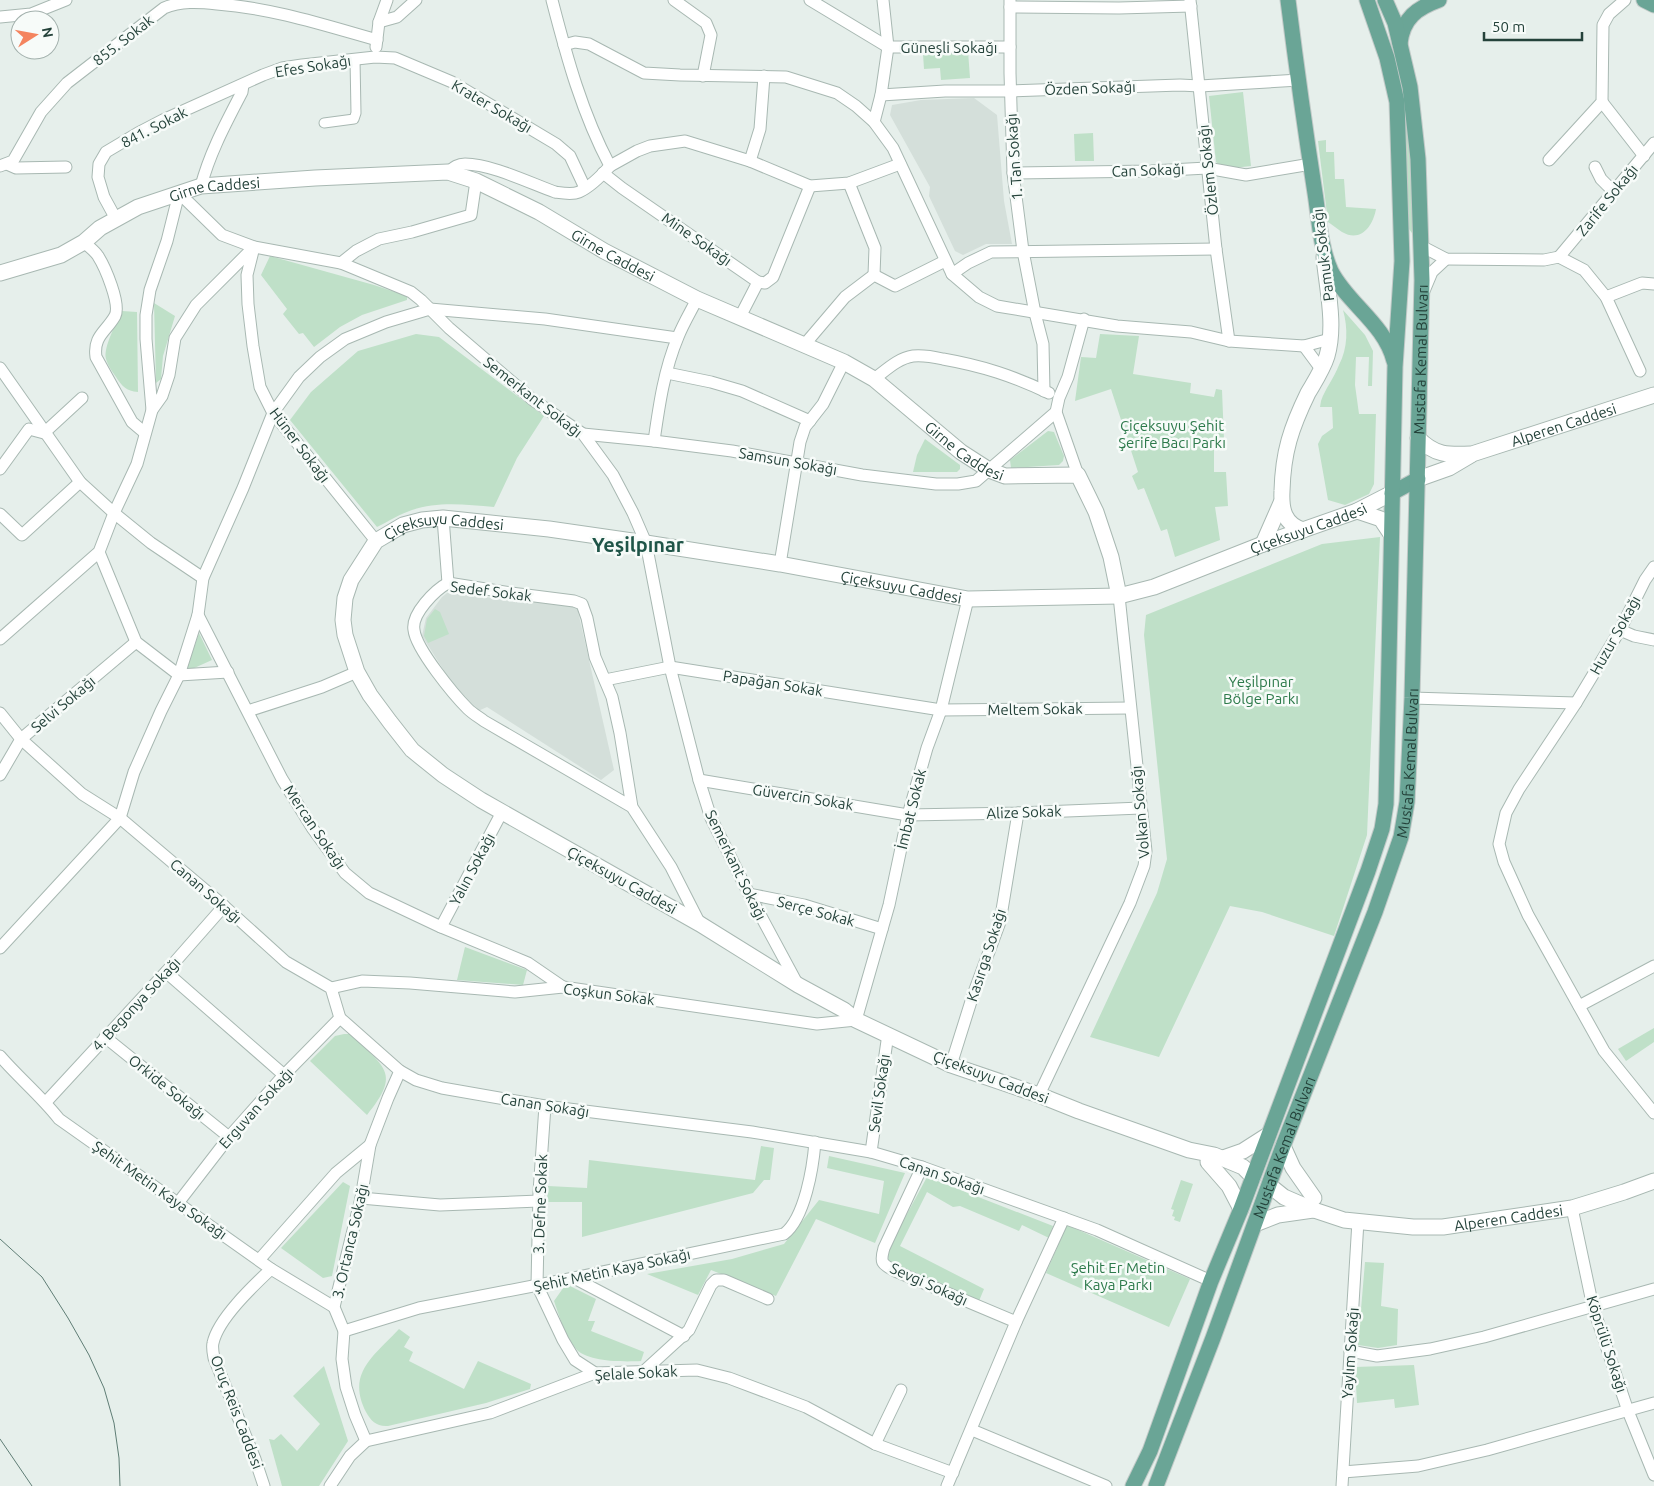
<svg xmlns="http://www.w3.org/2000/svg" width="1654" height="1486" font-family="Ubuntu,sans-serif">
<rect width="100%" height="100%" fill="#e6efeb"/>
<g fill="#d4dfda">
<polygon points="974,98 997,115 1004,201 1012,244 986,244 963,255 955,251 929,196 930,187 890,115 892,105 921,100"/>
<polygon points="447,593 577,607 614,770 601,780 487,707 478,711 448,677 422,636 426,618 442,597"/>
</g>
<g fill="#bfe0c8">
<polygon points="968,51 970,78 941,80 940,68 924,69 923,54"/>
<polygon points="1403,80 1414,201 1414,231 1412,233 1406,225 1400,86"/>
<polygon points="1243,92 1251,166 1225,169 1216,162 1209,96"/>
<polygon points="1093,133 1094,161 1075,161 1074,134"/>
<path d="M1326,140V152H1334L1335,179H1344L1346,207L1376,209C1373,226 1361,243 1342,232C1337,229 1333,225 1328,222L1318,141Z"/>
<polygon points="270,256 374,285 407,296 407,300 362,315 340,327 314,347 303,333 299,334 283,314 287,309 261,275"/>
<polygon points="154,303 175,316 163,356 161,379 156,383"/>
<path d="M1343,310L1365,335L1373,351L1372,386H1368L1369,357H1356L1355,385L1359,414H1376L1374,484L1369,494L1345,505L1328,500L1318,444L1322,436L1333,428L1332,407H1320L1321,401C1325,389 1334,378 1339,365C1348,348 1348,328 1343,310Z"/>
<path d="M122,311L137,312L138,392C126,391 122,386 116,377C112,371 108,366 106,359C103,347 117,322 122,311Z"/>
<path d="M416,334L439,337L544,416L517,458L494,507C467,505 439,501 412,510C400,514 389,521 377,527L290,420L311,392L358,351Z"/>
<polygon points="1100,334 1139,336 1133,374 1191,383 1190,393 1214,397 1216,389 1222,390 1224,440 1214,445 1214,472 1226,472 1228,506 1215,507 1220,540 1175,557 1167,529 1161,531 1144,488 1138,490 1132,476 1138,472 1111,389 1075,401 1081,357 1096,358"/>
<polygon points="1048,431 1054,432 1064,456 1063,461 1059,465 1011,468 1010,460"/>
<polygon points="925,439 960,465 960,469 957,472 913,472 917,455"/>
<polygon points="1380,537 1367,835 1334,936 1262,912 1230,906 1159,1057 1090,1037 1157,893 1167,859 1144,635 1146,615 1322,544"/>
<polygon points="435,609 440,612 449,634 428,643 424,636 427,619"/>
<polygon points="199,633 212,660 192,669 187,668"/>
<polygon points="465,947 527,970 523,985 457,980"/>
<polygon points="1654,1028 1654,1042 1626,1061 1618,1049"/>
<path d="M344,1034H351C384,1068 402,1072 367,1115L310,1061L335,1036Z"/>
<polygon points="761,1146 774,1148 770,1180 764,1180 753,1193 582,1237 582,1202 547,1202 548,1186 587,1188 589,1160 755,1180"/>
<polygon points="829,1156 905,1173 875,1243 816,1219 776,1296 711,1270 698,1295 647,1274 732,1259 784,1244 819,1200 879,1214 884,1181 827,1168"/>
<polygon points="927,1177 1053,1226 1049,1238 1022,1225 1019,1231 960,1206 953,1207 927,1192 900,1246 984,1289 979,1301 889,1263 887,1251"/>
<polygon points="1181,1180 1193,1184 1180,1222 1174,1220 1175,1217 1172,1216 1174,1210 1171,1209"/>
<polygon points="343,1182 350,1186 332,1276 323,1278 281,1248"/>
<polygon points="1067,1225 1190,1279 1169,1327 1046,1273"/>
<polygon points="1365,1262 1384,1263 1381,1306 1398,1309 1397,1345 1378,1348 1358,1345"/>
<path d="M566,1284L596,1299L588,1321H595L591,1331L644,1352L641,1361C624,1362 590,1362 577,1350C565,1337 560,1318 554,1301Z"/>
<path d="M399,1329L410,1337L404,1347L413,1352L409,1361L464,1389L478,1361L531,1384L530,1389L486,1403L388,1426C377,1427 371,1421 366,1412C346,1373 374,1356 399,1329Z"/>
<polygon points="1414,1365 1419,1405 1395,1408 1394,1399 1357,1403 1355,1367"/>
<polygon points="324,1366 348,1441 319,1486 282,1486 269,1439 274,1440 281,1434 297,1451 320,1424 293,1396"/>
</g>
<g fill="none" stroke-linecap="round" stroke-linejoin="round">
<g stroke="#a8b8b2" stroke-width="11">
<polyline id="pedestrian" points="324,123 354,119 356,113 355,59"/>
</g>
<g stroke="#a8b8b2" stroke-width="13">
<g id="minor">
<polyline points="674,0 706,23 711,35 703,76"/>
<polyline points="810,0 888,47 1010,47"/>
<polyline points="1010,0 1010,73 1013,173 1023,251 1035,313 1043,344 1044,391"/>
<polyline points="1190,0 1216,249 1229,341"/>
<polyline points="1010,7 1119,8 1191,6"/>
<polyline points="0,17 31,14 66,0"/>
<polyline points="379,22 397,17 416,0"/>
<polyline points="564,45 575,42 589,44 644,73 680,75 786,77 837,93 856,106 874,122 893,148 952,274 979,297 997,306 1117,326 1191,332 1229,341 1304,346 1330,339"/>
<polyline points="376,47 379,22 387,0"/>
<polyline points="881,95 945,91 1010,91 1180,85 1200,86 1299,80"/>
<polyline points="1602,102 1644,156"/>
<polyline points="874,122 881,95 888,47 883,0"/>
<polyline points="1549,160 1602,102 1603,25 1609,14 1625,0"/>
<polyline points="750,161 760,129 764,76"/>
<polyline points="7,164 16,168 66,167"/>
<path d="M0,166L13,161L41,112L67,83L164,8C181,1 198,2 217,4C272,8 324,25 377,40"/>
<polyline points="610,166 637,151 650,146 685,141 750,161 810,186 849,183 900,164"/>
<polyline points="1595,167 1601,179 1613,191"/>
<path d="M448,172C453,168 457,164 465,164C491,164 530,183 555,192C562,193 572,195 579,192C590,187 602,175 610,166C582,113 567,58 552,0"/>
<polyline points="603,173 622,188 758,282 740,317"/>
<polyline points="1013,173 1151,171 1207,168 1246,175 1311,164"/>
<polyline points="849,183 875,248 874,275"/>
<path d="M201,186C210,152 226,123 242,92L243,85"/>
<polyline points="179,193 222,235 254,247 341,263 411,292 421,300 449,328 533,400 583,434 613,475 633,513 646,543 670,667 699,780 711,818 749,894 798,985"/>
<polyline points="116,219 104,197 98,177 99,164 106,152 138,133 163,120 263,75 282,68 302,65 375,57 395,58 452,82 556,144 570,156 585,188"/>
<path d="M84,242C89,247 95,251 98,256C105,267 121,304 115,316C106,332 93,336 96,357L132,422L145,433"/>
<polyline points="1421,246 1446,259 1544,260 1559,257 1584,270 1606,297 1640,371"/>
<polyline points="254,247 247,275 248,304 253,346 260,387 273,413 376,541"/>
<polyline points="1559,257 1654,143"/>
<polyline points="341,263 356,251 379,239 412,232 471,215 476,181"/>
<polyline points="952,274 968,263 991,252 1216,249"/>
<polyline points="758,282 765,283 773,277 810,186"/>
<polyline points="1424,291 1432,272 1446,259"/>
<polyline points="1606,297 1642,283 1654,284"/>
<polyline points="805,344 845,297 874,275 895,286 945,261"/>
<polyline points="1304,346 1321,369"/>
<polyline points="0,368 80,482 114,513 151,543 203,578"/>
<polyline points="667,373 711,382 742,391 810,421"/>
<path d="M874,379C885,371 898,358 913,356C923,355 934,357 943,359C983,366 1013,376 1049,393"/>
<polyline points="152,410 162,396 169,375 175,338 196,305 253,248"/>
<polyline points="1056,412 1078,475"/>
<polyline points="583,434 654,441 732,451 862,475 936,484 958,484 976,481 1056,412 1059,398 1068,377 1084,319"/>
<path d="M654,441C659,406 664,370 678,337C683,324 691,311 697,299"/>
<polyline points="0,469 29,429 44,433 82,398"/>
<polyline points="0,514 22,535 80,482"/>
<polyline points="443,518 448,583"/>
<polyline points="99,552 136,642 179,675 228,672"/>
<polyline points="780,564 800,442 805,427 823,404 844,362"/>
<polyline points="198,615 282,779 313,829 345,873 369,893 441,927 528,963 563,987"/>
<polyline points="1620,630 1634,636 1654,640"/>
<polyline points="0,639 99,552 114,513 137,464 152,410 146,339 146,315 150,290 167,241 179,193"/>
<polyline points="605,680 670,667 941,710 1130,708"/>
<polyline points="1412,698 1576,703 1519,789 1506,813 1499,844 1504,862 1528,915 1604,1051 1654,1113"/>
<polyline points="1576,703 1620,630 1645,580 1654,567"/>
<polyline points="248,711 322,687 357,672"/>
<polyline points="0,713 21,739 82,794 120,818 224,906 286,962 331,988 340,1018 400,1071 416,1080 442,1088 545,1106 752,1132 871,1152 922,1167 1097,1230 1211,1281"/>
<polyline points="0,775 21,739 136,642"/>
<polyline points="699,780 908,815 1018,813 1141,808"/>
<path d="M632,807L484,721C479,717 473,714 468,709C454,695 416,649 414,630C411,614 435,590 448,583L511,593L574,601L582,604L587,618L595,657L612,697L620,733L632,807L671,867L700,924"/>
<polyline points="749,894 804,905 882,929"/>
<polyline points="441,927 502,812"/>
<polyline points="0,948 120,818 134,772 161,711 179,675 198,615 203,578 243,488 273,413 299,377 320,357 345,339 386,322 430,309 545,319 677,338"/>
<polyline points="166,972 284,1075"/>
<polyline points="331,988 362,981 410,983 515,992 563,987 817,1024 856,1020 889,905 908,815 927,748 941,710 968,599"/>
<polyline points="1579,1006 1654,966"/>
<polyline points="105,1037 229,1137"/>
<path d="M0,1056C19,1078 41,1096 59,1119L271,1269L334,1307"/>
<polyline points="951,1065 973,995 1000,922 1018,813"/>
<polyline points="1039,1095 1130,903 1144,866 1146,851 1119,596"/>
<polyline points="46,1102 166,972 224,906"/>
<polyline points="545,1106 539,1192 537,1285 563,1340 575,1360 595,1373"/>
<polyline points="871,1152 888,1034"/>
<path d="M922,1167L884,1248C880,1262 881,1264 895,1271L1016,1322"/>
<polyline points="361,1198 440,1205 539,1201"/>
<polyline points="178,1203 229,1137 284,1075 340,1018"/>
<polyline points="1572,1208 1593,1307 1628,1411 1654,1475"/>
<polyline points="259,1260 336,1173 370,1145"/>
<polyline points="574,1278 684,1336"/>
<path d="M344,1331L419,1308L574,1278L784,1234C805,1218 813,1167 815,1142"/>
<polyline points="1350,1351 1377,1356 1430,1349 1484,1337 1654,1289"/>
<polyline points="643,1372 689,1330 711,1285 716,1280 724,1280 768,1299"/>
<polyline points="972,1430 1106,1486"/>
<polyline points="366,1441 355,1415 346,1387 342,1359 344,1331 334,1307 361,1198 370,1145 388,1098 400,1071"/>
<polyline points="875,1444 901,1390"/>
<polyline points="1343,1472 1418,1466 1487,1450 1654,1403"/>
<path d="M264,1486L255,1459L214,1358C213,1353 212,1347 213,1343C218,1319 253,1286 271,1269"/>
<polyline points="330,1486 350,1456 366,1441 490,1413 595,1373 697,1370 729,1378 806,1407 875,1444 953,1473"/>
<polyline points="947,1486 1016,1322 1064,1218"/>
<polyline points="1342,1486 1358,1221"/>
</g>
</g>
<g stroke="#a8b8b2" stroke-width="17">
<g id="tertiary">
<path id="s1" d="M0,273L61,255L84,242L100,228L138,207L201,186L315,178L448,172L476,181L539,212L604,251L697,299L844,362L874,379L961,452L989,470L1005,476L1078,475L1096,512L1111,557L1119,596"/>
<path id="s2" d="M1418,438C1435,456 1449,455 1472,454L1654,395"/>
<polyline points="1418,479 1449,468 1471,455"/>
<polyline points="1357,511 1381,519 1391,534"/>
<path d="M1303,530C1284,524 1281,509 1282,491C1283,452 1291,428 1308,393C1315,381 1323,369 1327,356C1336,325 1327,289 1324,257"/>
<polyline points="1263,544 1281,503"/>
<polyline points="1283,1146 1293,1168 1314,1198"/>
<polyline points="1223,1158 1243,1151 1268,1135"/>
<polyline points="1208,1162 1229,1186 1241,1209"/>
<path id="s3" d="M1253,1177L1243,1167L1214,1155L1189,1150L1079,1111L1039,1095L951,1065L856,1020L844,1010L798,985L700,924L481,800L443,775L412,750L390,722L370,695L357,672L345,635L343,620L345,598L351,580L376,541L403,525L422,520L443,518L549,529L646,543L780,564L968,599L1119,596L1154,587L1263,544L1357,511L1392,493"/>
<path id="s4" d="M1269,1185L1284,1197L1314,1210L1344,1220L1413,1227H1443L1572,1208L1624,1192L1654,1181"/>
<polyline points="1255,1224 1278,1215 1313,1210"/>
</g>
</g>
<g stroke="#c2cac8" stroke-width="17">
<g id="primary">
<path d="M1288,0C1296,64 1305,129 1315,193C1319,218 1320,247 1331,271C1347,303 1385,324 1394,361"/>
<polyline points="1644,0 1654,5"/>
<path d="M1400,43C1403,18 1417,8 1439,0"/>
<polyline points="1392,493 1418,479"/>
<polyline points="1133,1486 1150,1451 1211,1281 1241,1209 1368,871 1382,829 1386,804 1395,367 1402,261 1397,102 1387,58 1367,0"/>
<path id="s5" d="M1156,1486L1213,1338L1283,1146L1375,912L1401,837L1407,802L1412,698L1422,280L1418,159L1410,87L1395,23L1385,0"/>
</g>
</g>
<use href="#pedestrian" stroke="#fff" stroke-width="9"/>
<use href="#minor" stroke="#fff" stroke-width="11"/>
<use href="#tertiary" stroke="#fff" stroke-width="15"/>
<use href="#primary" stroke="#6aa596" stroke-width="15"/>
<g stroke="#5f7d75" stroke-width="1">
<polyline points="0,1239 42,1277 68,1318 89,1355 104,1388 114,1423 119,1458 120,1486"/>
<polyline points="0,1439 32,1486"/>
</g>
</g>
<g text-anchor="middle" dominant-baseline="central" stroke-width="5" stroke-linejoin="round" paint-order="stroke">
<g font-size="15" fill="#24423a" stroke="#f7fbf9">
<text transform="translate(123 40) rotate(-38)">855. Sokak</text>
<text x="949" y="47">Güneşli Sokağı</text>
<text transform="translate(313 66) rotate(-9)">Efes Sokağı</text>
<text transform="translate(1090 88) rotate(-2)">Özden Sokağı</text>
<text transform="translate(492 106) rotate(30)">Krater Sokağı</text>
<text transform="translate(154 127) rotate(-27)">841. Sokak</text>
<text transform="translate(1014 157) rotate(-94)">1. Tan Sokağı</text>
<text transform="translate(1148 170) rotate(-2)">Can Sokağı</text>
<text transform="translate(1208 170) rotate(-96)">Özlem Sokağı</text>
<text stroke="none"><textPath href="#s1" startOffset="234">Girne Caddesi</textPath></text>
<text transform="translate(1607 200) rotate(-51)">Zarife Sokağı</text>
<text transform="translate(697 239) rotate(35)">Mine Sokağı</text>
<text stroke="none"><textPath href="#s1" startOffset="654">Girne Caddesi</textPath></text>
<text transform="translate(1323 255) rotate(-97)">Pamuk Sokağı</text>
<text stroke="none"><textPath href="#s5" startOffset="1172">Mustafa Kemal Bulvarı</textPath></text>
<text transform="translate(533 397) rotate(38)">Semerkant Sokağı</text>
<text stroke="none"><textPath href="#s2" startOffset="155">Alperen Caddesi</textPath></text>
<text transform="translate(300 445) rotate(53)">Hüner Sokağı</text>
<text stroke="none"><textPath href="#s1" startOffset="1059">Girne Caddesi</textPath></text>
<text transform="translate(788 461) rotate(10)">Samsun Sokağı</text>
<text stroke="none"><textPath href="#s3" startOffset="2142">Çiçeksuyu Caddesi</textPath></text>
<text stroke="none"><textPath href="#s3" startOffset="1258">Çiçeksuyu Caddesi</textPath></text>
<text stroke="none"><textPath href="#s3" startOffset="1722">Çiçeksuyu Caddesi</textPath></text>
<text transform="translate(491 591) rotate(7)">Sedef Sokak</text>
<text transform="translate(1615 635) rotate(-61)">Huzur Sokağı</text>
<text transform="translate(773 683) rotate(9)">Papağan Sokak</text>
<text transform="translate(63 704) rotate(-40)">Selvi Sokağı</text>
<text transform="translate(1035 709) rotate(-1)">Meltem Sokak</text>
<text stroke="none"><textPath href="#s5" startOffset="768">Mustafa Kemal Bulvarı</textPath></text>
<text transform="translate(803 797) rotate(9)">Güvercin Sokak</text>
<text transform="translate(911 809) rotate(-76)">İmbat Sokak</text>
<text transform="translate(1024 812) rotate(-2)">Alize Sokak</text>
<text transform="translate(1140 812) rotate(-95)">Volkan Sokağı</text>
<text transform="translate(315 827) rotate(56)">Mercan Sokağı</text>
<text transform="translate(736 865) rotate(64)">Semerkant Sokağı</text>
<text transform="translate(472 869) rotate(-62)">Yalın Sokağı</text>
<text transform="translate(622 880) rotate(29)">Çiçeksuyu Caddesi</text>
<text transform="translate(206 891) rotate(41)">Canan Sokağı</text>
<text transform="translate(816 911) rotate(15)">Serçe Sokak</text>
<text transform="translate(986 955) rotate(-72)">Kasırga Sokağı</text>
<text transform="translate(609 994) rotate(7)">Coşkun Sokak</text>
<text transform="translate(136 1004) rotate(-47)">4. Begonya Sokağı</text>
<text transform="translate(991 1077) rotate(21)">Çiçeksuyu Caddesi</text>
<text transform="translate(167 1087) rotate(39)">Orkide Sokağı</text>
<text transform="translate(879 1093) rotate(-82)">Sevil Sokağı</text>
<text transform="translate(545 1105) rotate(9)">Canan Sokağı</text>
<text transform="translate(256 1108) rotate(-48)">Erguvan Sokağı</text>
<text stroke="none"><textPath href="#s5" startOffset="362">Mustafa Kemal Bulvarı</textPath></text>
<text transform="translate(942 1175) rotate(19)">Canan Sokağı</text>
<text transform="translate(160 1190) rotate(35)">Şehit Metin Kaya Sokağı</text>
<text transform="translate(540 1204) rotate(-88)">3. Defne Sokak</text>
<text stroke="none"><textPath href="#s4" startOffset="249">Alperen Caddesi</textPath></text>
<text transform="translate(350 1241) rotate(-77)">3. Ortanca Sokağı</text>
<text transform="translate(612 1270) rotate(-12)">Şehit Metin Kaya Sokağı</text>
<text transform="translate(929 1284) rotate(24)">Sevgi Sokağı</text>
<text transform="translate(1607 1344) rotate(72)">Köprülü Sokağı</text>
<text transform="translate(1350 1353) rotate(-86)">Yaylım Sokağı</text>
<text transform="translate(636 1373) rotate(-3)">Şelale Sokak</text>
<text transform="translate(237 1412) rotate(69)">Oruç Reis Caddesi</text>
</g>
<g font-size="15" fill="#2d7a4b" stroke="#f7fbf9">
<text x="1172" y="425">Çiçeksuyu Şehit<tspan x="1172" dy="17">Şerife Bacı Parkı</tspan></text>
<text x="1261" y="681">Yeşilpınar<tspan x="1261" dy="17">Bölge Parkı</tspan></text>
<text x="1118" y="1267">Şehit Er Metin<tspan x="1118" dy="17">Kaya Parkı</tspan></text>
</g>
<g font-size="20" font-weight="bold" fill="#1f5548" stroke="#f7fbf9">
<text x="638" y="544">Yeşilpınar</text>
</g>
</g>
<g transform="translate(35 35) rotate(79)"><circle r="24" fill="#f7fbf9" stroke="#a3b1ad"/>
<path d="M0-4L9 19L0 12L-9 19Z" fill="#f4845f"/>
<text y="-8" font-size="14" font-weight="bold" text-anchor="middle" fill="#24423a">N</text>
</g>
<path d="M1484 32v8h98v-8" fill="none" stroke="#24423a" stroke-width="2.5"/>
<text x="1492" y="32" font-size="15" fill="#24423a" stroke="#f7fbf9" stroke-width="4" paint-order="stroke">50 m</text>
</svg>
